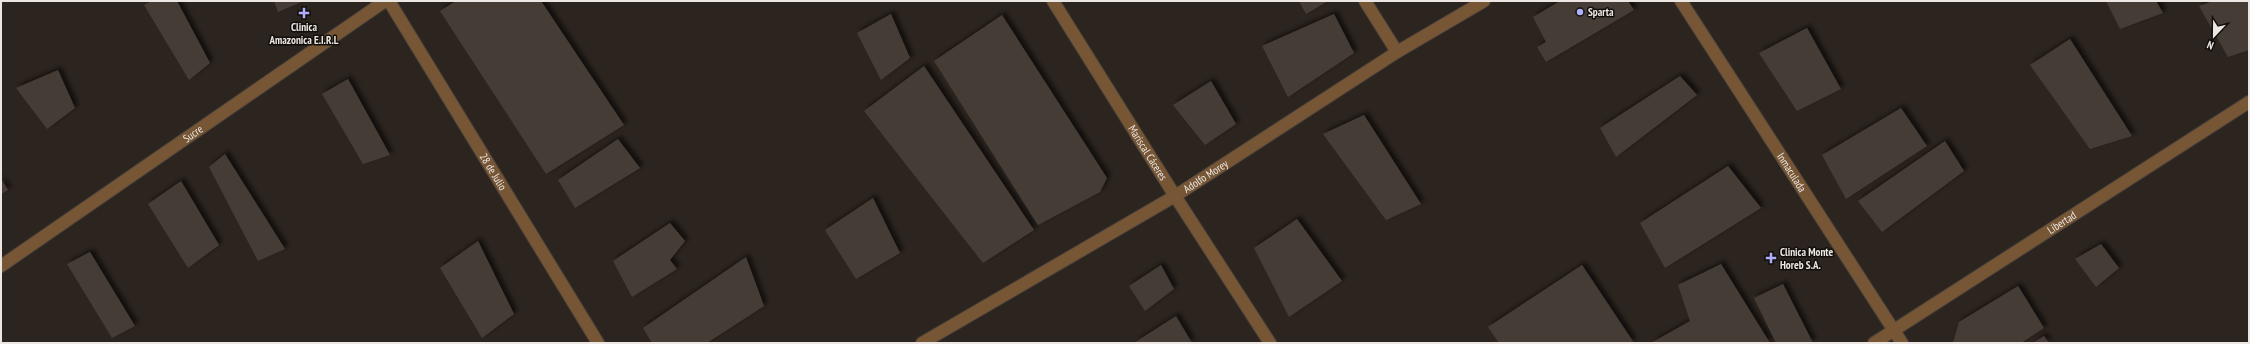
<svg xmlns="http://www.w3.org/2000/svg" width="2250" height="344" font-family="'PT Sans Narrow',sans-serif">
<defs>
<filter id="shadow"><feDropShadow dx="3.5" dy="-3.5" stdDeviation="2" flood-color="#0009"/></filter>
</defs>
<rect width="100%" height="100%" fill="#2c241e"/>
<g fill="#453d36" filter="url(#shadow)">
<polygon points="151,1 177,1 210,63 189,80 144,5"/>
<polygon points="274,1 304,1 278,12"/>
<polygon points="456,1 541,1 624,125 546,174 440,11"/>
<polygon points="1299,1 1328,1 1306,14"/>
<polygon points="1560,1 1628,1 1634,10 1546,62 1537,47 1546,42 1533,17"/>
<polygon points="2106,1 2156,1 2163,13 2120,29"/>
<polygon points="2213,1 2249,1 2249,50 2228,57 2199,6"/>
<polygon points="891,14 910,58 881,80 857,33"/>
<polygon points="1334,14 1354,53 1288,97 1262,46"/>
<polygon points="1002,15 1107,178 1100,192 1038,225 934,61"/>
<polygon points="1807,28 1841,89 1797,111 1759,53"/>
<polygon points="2070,39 2132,136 2090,149 2030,65"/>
<polygon points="924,66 1034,230 983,263 864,111"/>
<polygon points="58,70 75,108 47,129 16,88"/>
<polygon points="1680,76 1697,95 1616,157 1600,128"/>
<polygon points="348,79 390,155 363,164 322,94"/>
<polygon points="1211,81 1236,124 1205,145 1173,105"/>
<polygon points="1901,108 1927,146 1846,199 1822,155"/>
<polygon points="1364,115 1421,204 1386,220 1323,134"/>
<polygon points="618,139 640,168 575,208 558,180"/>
<polygon points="1945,141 1964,171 1882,232 1858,201"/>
<polygon points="225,154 285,249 258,261 209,167"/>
<polygon points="1728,166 1761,208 1665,268 1640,223"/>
<polygon points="1,179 8,190 1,194"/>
<polygon points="181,181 219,245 188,268 148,204"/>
<polygon points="873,198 900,253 856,279 825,230"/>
<polygon points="1297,219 1342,281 1289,317 1254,248"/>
<polygon points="670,223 685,241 670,260 677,269 632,297 613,261"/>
<polygon points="478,241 514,314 482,338 440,268"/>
<polygon points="2101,244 2119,268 2096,287 2075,259"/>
<polygon points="90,252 135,326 112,338 67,264"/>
<polygon points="746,257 764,306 707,343 652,343 643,328"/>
<polygon points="1721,264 1770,343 1651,343 1690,321 1678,285"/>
<polygon points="1161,265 1174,289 1145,311 1129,286"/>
<polygon points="1582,265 1634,343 1499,343 1488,327"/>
<polygon points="1783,284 1813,343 1776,343 1754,298"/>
<polygon points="2018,286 2044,328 2021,343 1953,343 1959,322"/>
<polygon points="1176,316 1192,343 1134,343"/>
<polygon points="2044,336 2049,343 2033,343"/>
</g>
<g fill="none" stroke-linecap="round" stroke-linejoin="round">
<g stroke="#473f39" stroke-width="14">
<g id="minor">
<path id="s1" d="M389,1L598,343"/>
<path id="s2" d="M1053,1L1175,196L1270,343"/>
<polyline points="1365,1 1397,52"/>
<path id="s3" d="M1681,1L1902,343"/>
<path id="s4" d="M1,266L385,1"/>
<path id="s5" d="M922,343L1175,196L1397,52L1484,1"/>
<path id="s6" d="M1874,343L2249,102"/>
</g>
</g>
<use href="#minor" stroke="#775636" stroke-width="12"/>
</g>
<g fill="#afaefa" stroke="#120e0b" stroke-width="1.5">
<circle cx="1580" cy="12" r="4"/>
<path d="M302 7h4v4h4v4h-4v4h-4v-4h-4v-4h4z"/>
<path d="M1769 252h4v4h4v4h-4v4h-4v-4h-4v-4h4z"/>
</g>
<g text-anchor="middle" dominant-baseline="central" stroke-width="3" stroke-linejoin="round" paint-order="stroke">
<g font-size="11" font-weight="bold" fill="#ece7e2" stroke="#120e0b" text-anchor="start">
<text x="1588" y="12">Sparta</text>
<text x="304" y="27" text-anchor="middle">Clinica<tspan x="304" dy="13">Amazonica E.I.R.L</tspan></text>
<text x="1780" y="252">Clinica Monte<tspan x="1780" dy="13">Horeb S.A.</tspan></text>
</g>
<g font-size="11" fill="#ece7e2" stroke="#120e0b">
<text stroke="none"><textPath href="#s4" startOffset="233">Sucre</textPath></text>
<text stroke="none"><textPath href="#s2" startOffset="179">Mariscal Cáceres</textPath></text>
<text stroke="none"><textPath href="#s1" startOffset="200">28 de Julio</textPath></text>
<text stroke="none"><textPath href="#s3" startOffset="204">Inmaculada</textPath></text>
<text stroke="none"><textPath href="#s5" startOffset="329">Adolfo Morey</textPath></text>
<text stroke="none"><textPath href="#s6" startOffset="223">Libertad</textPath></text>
</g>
</g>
<rect width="2250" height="344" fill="none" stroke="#ece7e2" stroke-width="4"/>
<g transform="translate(2214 36) rotate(202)" stroke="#120e0b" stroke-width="3" paint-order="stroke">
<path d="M0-3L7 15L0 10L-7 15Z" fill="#ece7e2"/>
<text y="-6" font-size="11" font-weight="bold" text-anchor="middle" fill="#ece7e2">N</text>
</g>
</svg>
